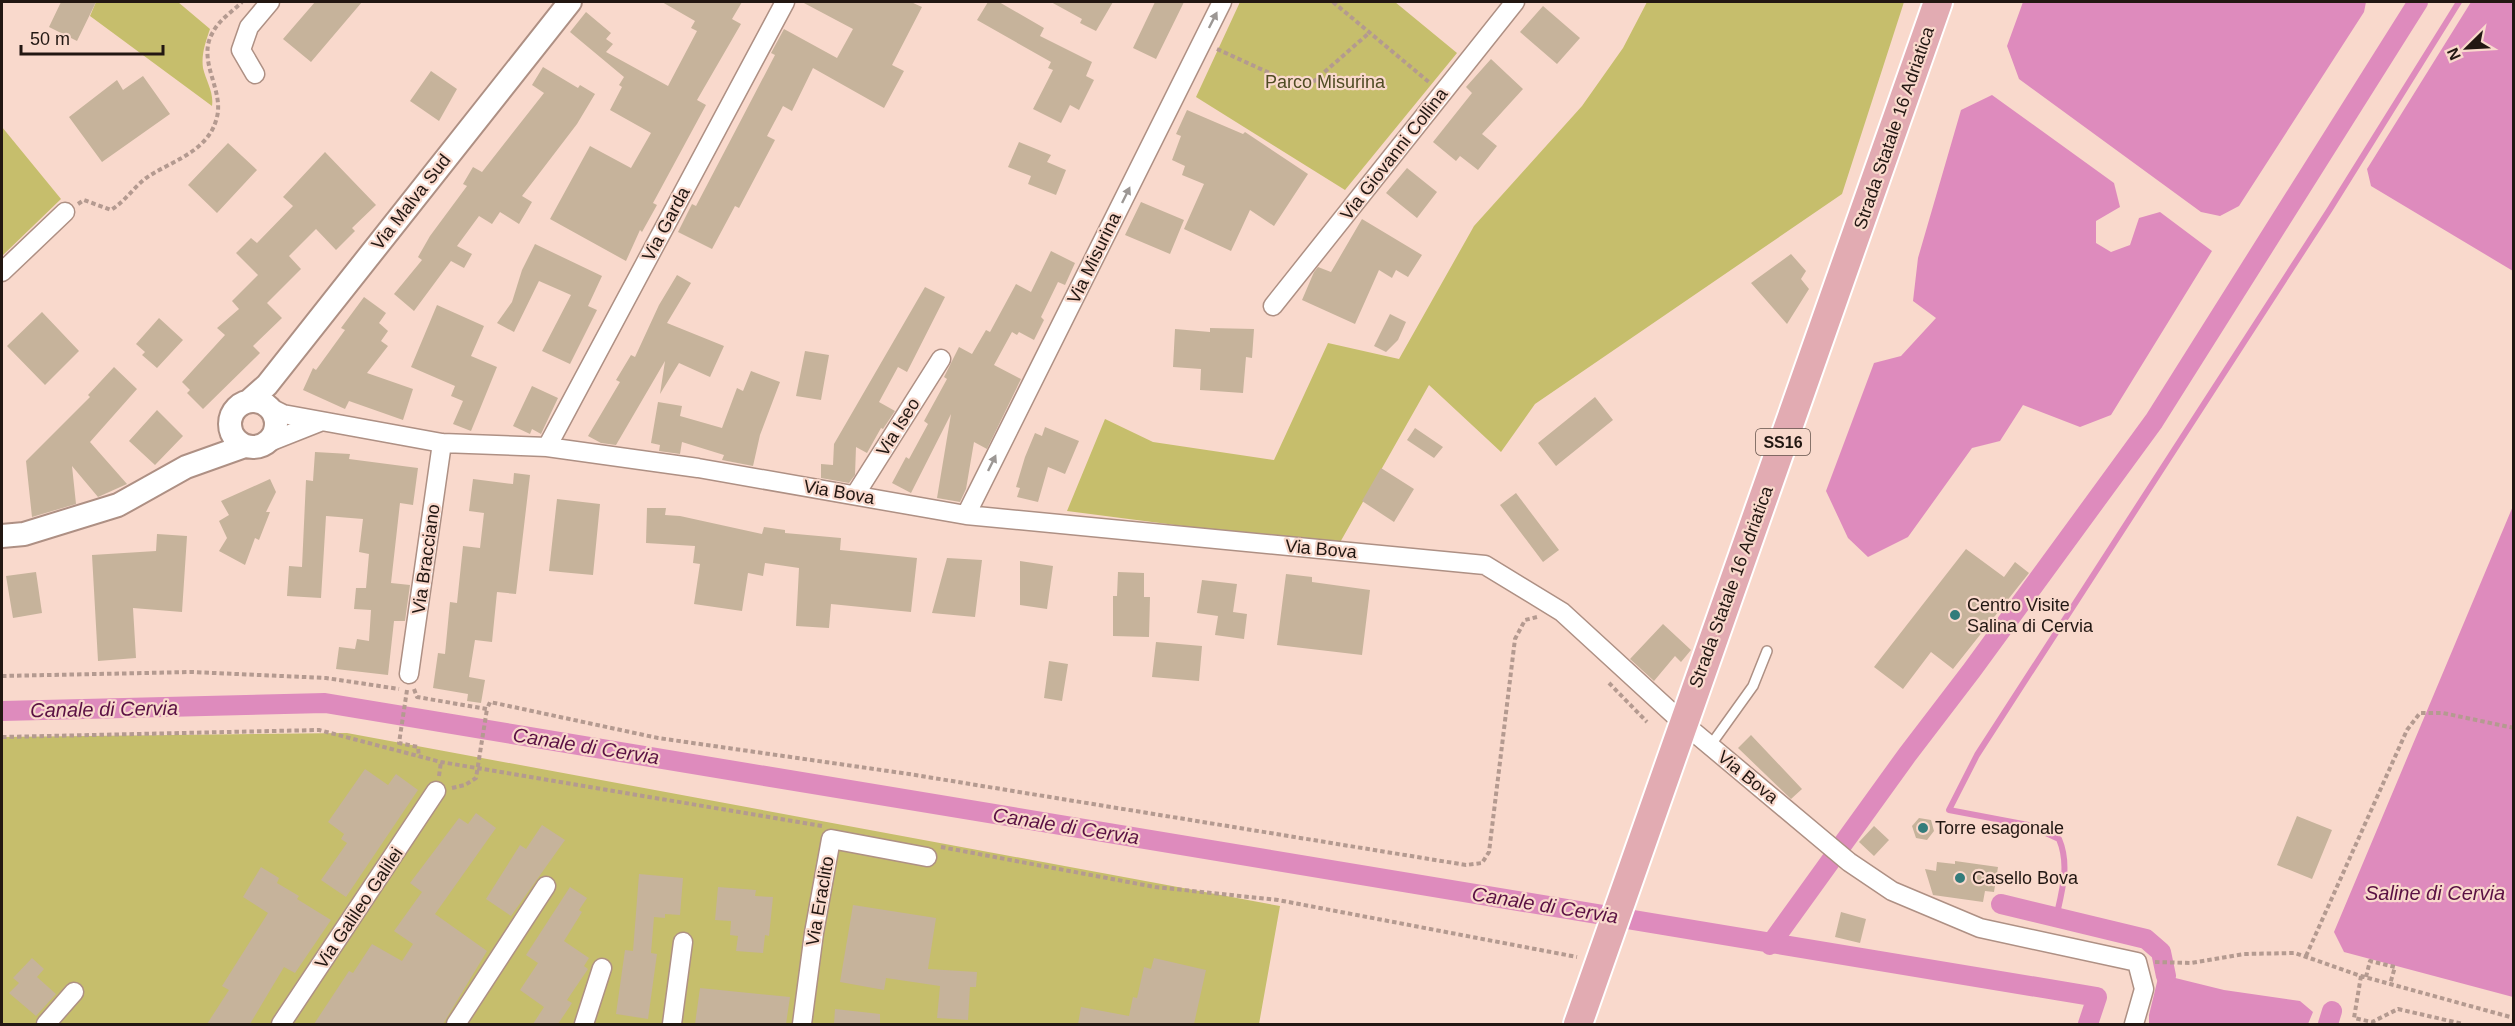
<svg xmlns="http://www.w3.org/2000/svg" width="2515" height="1026" font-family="Arial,sans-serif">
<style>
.green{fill:#c6be6c}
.water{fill:#de8bbd}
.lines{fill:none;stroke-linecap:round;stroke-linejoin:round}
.stream{stroke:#de8bbd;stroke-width:6}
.canal{stroke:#de8bbd;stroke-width:20}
.building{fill:#c6b39b}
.service-casing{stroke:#ae9084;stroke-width:12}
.minor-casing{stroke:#ae9084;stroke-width:21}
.tertiary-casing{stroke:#ae9084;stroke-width:26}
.primary-casing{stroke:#fff;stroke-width:32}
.path{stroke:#b49a90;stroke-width:4;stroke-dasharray:4.5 3;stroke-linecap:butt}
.service{stroke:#fff;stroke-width:9}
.minor{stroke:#fff;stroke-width:18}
.tertiary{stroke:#fff;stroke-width:22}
.primary{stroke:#e2abb2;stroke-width:28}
.oneway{fill:#9c9794}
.poi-dot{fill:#337c7b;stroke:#f9d9cc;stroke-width:2}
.labels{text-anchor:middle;stroke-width:4.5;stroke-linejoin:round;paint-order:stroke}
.shield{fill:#f9d9cc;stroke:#62514a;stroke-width:1.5}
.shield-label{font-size:16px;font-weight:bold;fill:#221712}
.park-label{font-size:18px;fill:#504c24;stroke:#f9d9cc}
.street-label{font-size:18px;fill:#221712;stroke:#f9d9cc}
.poi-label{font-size:18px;fill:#221712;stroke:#f9d9cc;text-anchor:start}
.water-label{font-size:20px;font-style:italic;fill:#5a1043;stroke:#f9d9cc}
</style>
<rect width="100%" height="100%" fill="#f9d9cc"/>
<path class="green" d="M96,2H178L210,29C206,41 201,54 203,68C206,81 214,92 212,106L90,16Z
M1240,2H1395L1457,53L1345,190L1196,97Z
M1647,2H1904L1842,194L1535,404L1501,452L1429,385L1338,546L1067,511L1105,419L1153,442L1274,460L1328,343L1399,359L1474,226L1582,106L1623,48Z
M2,127L61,199L2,256Z
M347,733L1280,906L1259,1024H2V737Z"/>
<path class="water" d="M2023,2H2366L2364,12L2239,206L2220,216L2201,212L2019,79L2007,46Z
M2471,2H2513V271L2371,186L2367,169Z
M1992,95L2114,183L2120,207L2096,221V243L2111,252L2130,245L2139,218L2160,212L2212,251L2111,415L2080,427L2023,405L2000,441L1972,448L1908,537L1868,557L1848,538L1826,491L1874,363L1901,356L1936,318L1913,301L1918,258L1961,110Z
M2513,506V997L2344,952L2334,932Z
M2159,974L2224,990L2300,1001L2313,1012L2308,1024H2149V1015Z"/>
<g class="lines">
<path class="stream" d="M2056,918C2062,891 2070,865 2059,839L2028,825L1949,810L1977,755L2330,209L2459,2"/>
<path class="canal" d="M2,711L325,703L2097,997L2088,1024
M2001,904L2146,939L2161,952L2166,976
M1770,945L1907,755L1972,670L2154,421L2418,2
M2328,1024L2332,1011"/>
</g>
<path class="building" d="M61,2H96L77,41L49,27Z
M315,2H362L311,62L283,39Z
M662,2H742L732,19L741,24L697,100L706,105L653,203L657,205L642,232L640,230L626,261L550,219L590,146L631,168L651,133L610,110L622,87L619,85L624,77L570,32L586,12L611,33L606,39L613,44L606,52L668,86L697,31L691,28L695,21Z
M802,2H911L922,7L892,65L904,71L884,108L813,68L792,111L783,106L767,136L775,140L739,208L735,206L712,249L678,232L692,204L696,206L740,122L775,55L771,53L784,29L837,58L853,29Z
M988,2H999L1044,28L1040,36L1092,62L1086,76L1094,80L1079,110L1070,105L1061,123L1033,109L1053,70L1048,68L1051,62L977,20Z
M1051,2H1113L1096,31L1080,23L1082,19Z
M1155,2H1184L1156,59L1133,48Z
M1543,6L1580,38L1557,64L1520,32Z
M1491,59L1523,89L1482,134L1497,146L1478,170L1460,156L1456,161L1433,142L1472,93L1466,87Z
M543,67L578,88L580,85L595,94L577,124L522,196L532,202L519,224L500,212L492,224L479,216L457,246L472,254L464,268L451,261L414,311L394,294L422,260L418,257L430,236L467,186L463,184L473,167L482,172L544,93L532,85Z
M431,71L457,89L439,121L410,101Z
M143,76L170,114L102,162L69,117L117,80L123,90Z
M1187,110L1243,134L1245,132L1308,174L1274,226L1250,210L1231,251L1184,229L1204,184L1182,175L1185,166L1172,160L1181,136L1176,134Z
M1019,142L1051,155L1047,162L1066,170L1056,195L1028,184L1031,176L1008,167Z
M228,143L257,170L217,213L188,185Z
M325,152L376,205L352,228L355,231L336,250L316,229L289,256L301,269L267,303L282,318L253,346L260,353L203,409L187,393L190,390L182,382L225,335L217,328L239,309L232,301L258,275L236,253L251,238L257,243L293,206L283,197Z
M1407,168L1437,192L1417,218L1386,193Z
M1141,202L1184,220L1170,254L1125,235Z
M1362,219L1422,255L1408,277L1396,270L1392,278L1379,270L1355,324L1302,300L1314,272L1318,267L1331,272Z
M535,244L602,276L588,306L597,310L570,364L542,351L571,295L539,281L514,332L497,323L512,302L522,270Z
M1051,251L1075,263L1065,285L1058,282L1041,317L1044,320L1034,340L1019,332L1017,335L1012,332L994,365L1021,379L987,449L974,442L966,489L960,502L937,498L951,414L911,493L892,483L906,457L909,459L928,424L924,421L947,379L944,377L959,347L972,354L986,330L990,332L1016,284L1031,292Z
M1791,254L1806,271L1801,279L1809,289L1787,324L1751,283Z
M677,275L691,283L667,323L724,346L710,377L679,363L660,394L665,361L616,445L601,443L588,436L620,382L616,380L631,355L635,357L659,305Z
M925,287L945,297L907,372L898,367L879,402L895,411L883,429L881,428L867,453L856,447L855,475L849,483L821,478V464L833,465L834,444Z
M364,297L386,313L379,323L388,331L381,341L388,346L367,373L413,389L403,420L349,401L345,409L303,390L313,368L316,370L345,330L341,328Z
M437,305L484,326L471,356L497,367L471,431L453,424L463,401L451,396L455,386L411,367Z
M42,312L79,351L45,385L7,346Z
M1390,314L1406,322L1398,340L1386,352L1374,346Z
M159,318L183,340L157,368L142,355L145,352L136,344Z
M1210,328L1254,329L1252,358L1246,357L1243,393L1200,390L1201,369L1173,367L1175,329L1210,332Z
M805,351L829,355L821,400L796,396Z
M114,367L137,389L90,442L127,484L98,497L72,466L76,504L32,517L26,461L90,397L88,395Z
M751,371L780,382L760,435L753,466L722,460L724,455L682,442L680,454L659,451L660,445L651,443L658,402L682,406L680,416L722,428L737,388L743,391Z
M532,386L558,398L541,434L532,429L530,434L513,426Z
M1595,397L1613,420L1556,466L1538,443Z
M157,410L183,436L155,465L129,441Z
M1045,427L1079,441L1076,448L1065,474L1048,467L1038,502L1017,497L1020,488L1016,487L1025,457L1035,433L1042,436Z
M1415,428L1443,447L1434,458L1407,440Z
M315,452L350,454L349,459L418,468L413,505L400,503L391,583L410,585L405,621H394L388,675L336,669L339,647L355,649L357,639L369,641L371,610L354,609L356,588H366L369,554L359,552L363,519L326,516L321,598L287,596L289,566L302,567L306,480L313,481Z
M1381,468L1414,489L1394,522L1362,501Z
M514,473L530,475L516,594L497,592L492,642L475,640L469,677L485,680L481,703L467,701L468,694L433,688L438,653L445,654L450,602L457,603L463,546L480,548L484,513L469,511L473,479L513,484Z
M270,479L276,492L266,512H270L259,540L255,538L245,565L219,551L227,538L219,521L229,515L221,501Z
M1516,493L1559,550L1543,562L1500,505Z
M557,499L600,504L593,575L549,571Z
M647,508H666L665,515L680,516L762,534L764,527L785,530V533L841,538L840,550L917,558L911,612L831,604L829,628L796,626L799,568L765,563L763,576L748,573L742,611L694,604L700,564L693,563L695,546L646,543Z
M157,534L187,536L182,612L133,608L136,658L98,661L92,555L156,551Z
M1966,549L2004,577L2015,562L2029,573L1953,669L1931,652L1903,689L1874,667Z
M947,558L982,560L975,617L932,613Z
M1020,561L1053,566L1047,609L1020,605Z
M36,572L42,613L13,618L6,576Z
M1118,572L1144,573V597H1150L1149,637L1113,636V596H1117Z
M1286,574L1312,577V582L1370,590L1362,655L1277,645Z
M1202,580L1237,584L1233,612L1247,614L1244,639L1215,635L1218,616L1197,613Z
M1663,624L1691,650L1681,662L1675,656L1654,681L1630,659Z
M1156,642L1202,646L1199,681L1152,677Z
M1049,661L1068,664L1062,701L1044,698Z
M1751,735L1802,789L1791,799L1738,748Z
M365,769L388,785L396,774L418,790L346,897L321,880L347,843L341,839L344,834L328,822Z
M476,813L496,828L435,914L487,951L443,1024H314L349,971L353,973L372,944L402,961L413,944L394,931L422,892L410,883L459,818L468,824Z
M2297,816L2332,830L2312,879L2277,865Z
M1919,818L1931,820L1934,831L1927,840L1916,838L1912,826Z
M542,825L565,840L511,916L486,899L520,845L526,849Z
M1874,826L1889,840L1874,856L1859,842Z
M1955,861L1998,867L1994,892L1985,891L1983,902L1933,895L1925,869L1936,871L1937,862L1955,864Z
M261,867L279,878L277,883L299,896L297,899L331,920L295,973L284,967L250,1024H207L229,990L222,986L268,913L243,897Z
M639,874L683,878L680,915L665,914V918L654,917L651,953L657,954L648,1019L616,1014L625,950L633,951Z
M570,887L587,898L579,910L582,912L564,941L589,958L584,966L588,969L567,1000L572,1003L558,1024H533L544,1007L520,990L538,963L526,955Z
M718,887L756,890L755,896L773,897L769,936L765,935L763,953L736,951L738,936L730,935L731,921L715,920Z
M853,905L936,918L928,969L977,972L976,987H970L968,1020L937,1018L940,986L886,978L884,990L840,982Z
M1841,912L1866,919L1860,943L1835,937Z
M32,958L44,969L37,977L56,994L36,1016L9,993L19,983L13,978Z
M1154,958L1206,970L1194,1024H1078L1081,1007L1129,1016L1133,997L1137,998L1144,967L1151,969Z
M700,988L790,997L786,1024H695Z
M835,1009L880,1014V1024H834Z"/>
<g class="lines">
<g class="service-casing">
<path id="service" d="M1710,746L1753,686L1767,651"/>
</g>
<g class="minor-casing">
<path id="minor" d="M255,74L241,50L249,27L270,2
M2,272L65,212
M1273,306L1515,2
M271,408L283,414L442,443L547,447L698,468L966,515L1485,565L1562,612L1683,723L1849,862L1892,891L1980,928L2137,962L2144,989L2134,1024
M267,443L320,422
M547,447L785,2
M855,495L941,359
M966,515L1222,2
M409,674L442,443
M46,1024L74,992
M281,1024L436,791
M456,1024L546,886
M584,1024L602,968
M672,1024L683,942
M802,1024L814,933L831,839L927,857"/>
</g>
<g class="tertiary-casing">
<path id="tertiary" d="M250,400L267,385L570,2
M230 424a23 23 0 1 1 46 0a23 23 0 1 1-46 0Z
M2,536L24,534L118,505L186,467L245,446"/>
</g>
<g class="primary-casing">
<path id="primary" d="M1578,1024L1938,2"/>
</g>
<path class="path" d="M1333,2L1430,83
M1217,49L1298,86L1312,83L1369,33
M78,204L84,200L111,210C127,200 135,185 149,176C174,160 209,151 217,117C224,89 196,60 213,32C219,20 233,11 242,2
M2,676L192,672L326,678L399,689
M1609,683L1647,722
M414,689L417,697L487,709L490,702L658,738L909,774L1466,865L1482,863L1489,852L1515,639L1525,620L1537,617
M407,690L399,743L418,747L419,757
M2,737L319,730L441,762L822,826
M439,776L441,762
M452,788L465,785L476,778L487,709
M941,847L1155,887L1278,900L1577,957
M2306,956L2407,730L2420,713H2443L2514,728
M2155,962L2191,963L2244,954L2295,953L2361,976L2514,1018
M2361,976L2354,1018L2372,1022L2398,1009L2463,1024
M2366,977L2370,961L2395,967L2390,984"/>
<use href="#service" class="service"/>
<use href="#minor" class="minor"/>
<use href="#tertiary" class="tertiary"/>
<use href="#primary" class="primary"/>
</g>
<defs><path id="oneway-solid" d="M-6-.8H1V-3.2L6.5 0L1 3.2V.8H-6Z" transform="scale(1.5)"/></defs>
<g class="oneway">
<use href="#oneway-solid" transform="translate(1213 20) rotate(-63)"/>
<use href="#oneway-solid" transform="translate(1126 195) rotate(-64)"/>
<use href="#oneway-solid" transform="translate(992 463) rotate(-64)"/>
</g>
<g class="poi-dot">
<circle cx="1955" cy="615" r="6"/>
<circle cx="1923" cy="828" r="6"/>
<circle cx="1960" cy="878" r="6"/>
</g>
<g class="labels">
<rect class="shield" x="1756" y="429" width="54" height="26" rx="4.5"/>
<g class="shield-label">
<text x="1783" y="448">SS16</text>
</g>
<g class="park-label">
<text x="1325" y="88">Parco Misurina</text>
</g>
<g class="street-label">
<text transform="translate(1894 128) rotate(-71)" y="6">Strada Statale 16 Adriatica</text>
<text transform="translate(1394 154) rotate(-52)" y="6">Via Giovanni Collina</text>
<text transform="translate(411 202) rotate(-52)" y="6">Via Malva Sud</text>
<text transform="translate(666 224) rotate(-62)" y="6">Via Garda</text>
<text transform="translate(1094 258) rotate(-64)" y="6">Via Misurina</text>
<text transform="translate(898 427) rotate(-58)" y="6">Via Iseo</text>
<text transform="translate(839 492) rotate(10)" y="6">Via Bova</text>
<text transform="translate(1321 549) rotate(5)" y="6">Via Bova</text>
<text transform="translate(426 559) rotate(-82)" y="6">Via Bracciano</text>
<text transform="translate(1731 587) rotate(-70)" y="6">Strada Statale 16 Adriatica</text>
<text transform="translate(1748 777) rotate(39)" y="6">Via Bova</text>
<text transform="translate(820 901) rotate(-80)" y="6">Via Eraclito</text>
<text transform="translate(359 908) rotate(-56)" y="6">Via Galileo Galilei</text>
</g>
<g class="poi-label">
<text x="1967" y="611">Centro Visite<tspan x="1967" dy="21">Salina di Cervia</tspan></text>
<text x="1935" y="834">Torre esagonale</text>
<text x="1972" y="884">Casello Bova</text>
</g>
<g class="water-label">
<text transform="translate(104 709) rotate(-1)" y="7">Canale di Cervia</text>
<text transform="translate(586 746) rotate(9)" y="7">Canale di Cervia</text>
<text transform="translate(1066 826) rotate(9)" y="7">Canale di Cervia</text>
<text x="2435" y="900">Saline di Cervia</text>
<text transform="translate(1545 905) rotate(9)" y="7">Canale di Cervia</text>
</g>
</g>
<rect width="2515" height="1026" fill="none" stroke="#221712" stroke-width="6"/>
<g transform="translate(2467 48) rotate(246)" stroke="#f9d9cc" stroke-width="4.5" paint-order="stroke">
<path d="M0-4.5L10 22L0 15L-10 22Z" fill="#221712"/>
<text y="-9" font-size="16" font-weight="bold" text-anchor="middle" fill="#221712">N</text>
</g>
<path d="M21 45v9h142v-9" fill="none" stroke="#221712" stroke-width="3"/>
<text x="30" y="45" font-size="18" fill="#221712" stroke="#f9d9cc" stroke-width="4.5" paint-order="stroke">50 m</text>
</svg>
